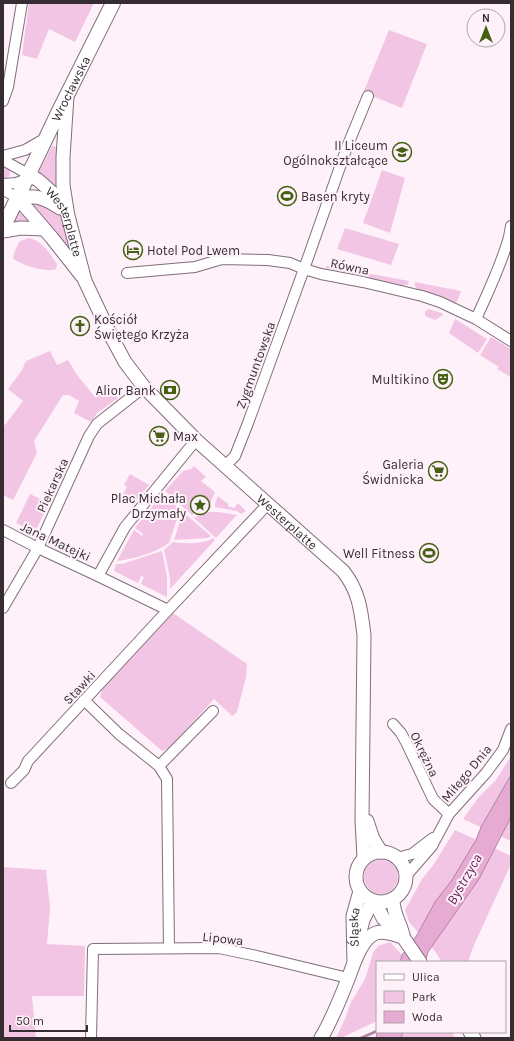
<svg xmlns="http://www.w3.org/2000/svg" width="514" height="1041" font-family="Karla,sans-serif">
<style>
.green{fill:#f3c5e4}
.water{fill:#e6aad3;stroke:#b184a3}
.lines{fill:none;stroke-linecap:round;stroke-linejoin:round}
.stream{stroke:#b184a3;stroke-width:3}
.minor-casing{stroke:#816e7b;stroke-width:12}
.tertiary-casing{stroke:#816e7b;stroke-width:15}
.secondary-casing{stroke:#816e7b;stroke-width:16}
.minor{stroke:#fff;stroke-width:10}
.tertiary{stroke:#fff;stroke-width:13}
.secondary{stroke:#fff;stroke-width:14}
.labels{text-anchor:middle;stroke-width:4;stroke-linejoin:round;paint-order:stroke}
.street-label{font-size:13px;fill:#352d32;stroke:#fef1f9}
.poi-label{font-size:13px;fill:#352d32;stroke:#fef1f9;text-anchor:end}
.water-label{font-size:14px;font-style:italic;fill:#672156;stroke:#fef1f9}
</style>
<rect width="100%" height="100%" fill="#fef1f9"/>
<path class="green" d="M29,3H94L75,42L49,29L37,59L22,55Z
M389,30L427,44L402,108L367,94L364,91Z
M52,146L58,147V190L40,175L39,172Z
M3,164C9,167 12,170 9,176L3,180Z
M382,170L405,178L390,233L363,223Z
M31,200L60,213L70,249L68,250L30,202Z
M17,212H19L32,221L31,223H12Z
M345,228L399,244L391,265L337,249Z
M29,238C42,241 50,253 57,264L56,269C48,273 19,265 13,258C14,251 17,246 20,241Z
M326,266H328L409,281L408,284L404,286L326,268Z
M415,282L461,291V292L456,303L419,290L415,287Z
M428,309L442,313L443,315L435,320L425,316V312Z
M455,319L487,339L478,353L449,333Z
M491,337L511,349V377L497,369L499,367L480,355Z
M50,351L57,365L68,360L77,375L95,397L111,387L118,398L97,413L91,422L74,413L79,401L69,395H63L34,441L37,453L13,500L3,495V424L5,425L23,401L8,389L22,370L26,361Z
M194,466L206,477L201,481L215,492L211,501V508L205,509C208,502 204,497 196,499L195,506L198,511L192,515L165,491L183,471L191,469Z
M130,474L149,485L134,503L123,494L127,487L124,485Z
M163,493L180,510L169,543C155,553 134,559 117,561L134,530L142,536L143,534L135,528Z
M30,494L49,503L35,532L16,523Z
M218,496L228,504V506L234,508L238,503L246,511L241,514L237,511L215,507V503Z
M183,512L211,536L208,538L174,540Z
M209,512H218L237,515L234,518L216,538L194,518L202,514Z
M213,538L215,540L170,589V578L164,550L173,542C182,544 206,544 213,538Z
M162,551L167,576V597L141,584L144,577L141,576L138,583L114,571L116,564H122Z
M173,613L247,664L246,677L237,712L232,716L214,699L170,747L162,751L100,697L102,689Z
M511,756V841L463,819L478,798L496,780Z
M455,830L511,856V864L474,945L468,962H442L434,950L409,922L405,910L422,879L434,864Z
M364 877a17 17 0 1 1 34 0a17 17 0 1 1-34 0Z
M3,867L46,870L50,908L47,944L85,946L84,996H32L36,1038H3Z
M390,942L402,955L400,962H377V1021L341,1038H336L345,1019L351,1002L365,979L373,953L378,946Z
M403,1032H452L455,1038H401Z"/>
<path class="water" d="M511,775V817L479,879L428,952L425,962H400L402,955L417,935L435,902L452,880L476,840L481,827Z
M377,1032H403L401,1038H376Z"/>
<g class="lines">
<path class="stream" d="M361,1038L377,1031"/>
<g class="minor-casing">
<path id="minor" d="M3,101L8,87L22,3
M3,156L25,150L46,138
M3,160L28,174
M3,184L16,183L25,180
M3,190L17,197
M509,237L511,226
M127,273L195,267L222,259L268,260L290,263L304,269L321,274L363,282L422,296L440,302L476,319C488,292 501,266 509,237L511,238
M476,319L511,341
M196,440L125,527L98,576L168,610L268,504
M225,466L235,456L248,423L304,269L347,147L368,96
M3,530L38,548L98,576
M3,608L38,548L89,436L97,424L144,387
M84,700L119,734L159,766
M393,724L401,733L407,744L433,799L449,814
M11,783L24,770L28,761L168,610
M397,858L412,854L433,838
M406,876L432,846L449,814L486,773L503,750L511,729
M169,948L167,779L159,766L213,711
M91,1038L93,949L219,948L257,956L348,978"/>
</g>
<g class="tertiary-casing">
<g id="tertiary">
<path id="s1" d="M28,174L38,180L55,195L67,212L85,281L111,336L125,362L144,387L196,440L343,571C359,591 361,610 364,635L362,820L364,858"/>
<path d="M17,197L52,238L82,276"/>
<path d="M17,197C38,196 43,197 60,208"/>
<path d="M67,210L63,185V157L67,96"/>
<path d="M3,231L21,228L44,229"/>
<path d="M367,821L373,839L381,852"/>
<circle cx="381" cy="877" r="25"/>
<path d="M393,900C393,913 400,923 403,935"/>
<path d="M375,902L383,918L403,937L420,962"/>
<path d="M358,940L363,920L372,901"/>
<path id="s2" d="M354,962L353,916L360,891"/>
<path d="M470,1032L474,1038"/>
<path d="M321,1038C332,1020 340,999 348,979C353,966 361,938 376,933C385,930 395,935 403,937"/>
</g>
</g>
<g class="secondary-casing">
<g id="secondary">
<path id="s3" d="M3,228L59,111L113,3"/>
</g>
</g>
<use href="#minor" class="minor"/>
<use href="#tertiary" class="tertiary"/>
<use href="#secondary" class="secondary"/>
</g>
<defs>
<g id="school-ring" transform="scale(1)"><circle r="9.5" fill="#fef1f9" stroke="#436013" stroke-width="1.5"/><path d="M0-5L7-2L0 1L-7-2ZM-4 1L0 2.5L4 1V4Q0 6-4 4Z" fill="#436013"/></g>
<g id="stadium-ring" transform="scale(1)"><circle r="9.5" fill="#fef1f9" stroke="#436013" stroke-width="1.5"/><path d="M0-5a6.5 5 0 1 0 0 10a6.5 5 0 1 0 0-10ZM-3.5-1.8h7v3.6h-7Z" fill="#436013"/></g>
<g id="hotel-ring" transform="scale(1)"><circle r="9.5" fill="#fef1f9" stroke="#436013" stroke-width="1.5"/><path d="M-6-4.5h1.5V1H6V5H4.5V3h-9V5H-6ZM-4 0a1.8 1.8 0 1 1 3.6 0ZM.5 0V-2.5h3Q6-2.5 6 0Z" fill="#436013"/></g>
<g id="church-ring" transform="scale(1)"><circle r="9.5" fill="#fef1f9" stroke="#436013" stroke-width="1.5"/><path d="M-1.2-6h2.4v3.5h3.3v2.4h-3.3V6h-2.4V-.1h-3.3v-2.4h3.3Z" fill="#436013"/></g>
<g id="theatre-ring" transform="scale(1)"><circle r="9.5" fill="#fef1f9" stroke="#436013" stroke-width="1.5"/><path d="M-5-5.5Q0-4 5-5.5V0Q5 5 0 6Q-5 5-5 0ZM-3.3-2.5H-1v1.5H-3.3ZM1-2.5H3.3v1.5H1ZM-2.8 1Q0 5.5 2.8 1Z" fill="#436013"/></g>
<g id="bank-ring" transform="scale(1)"><circle r="9.5" fill="#fef1f9" stroke="#436013" stroke-width="1.5"/><path d="M-6-4H6V4H-6ZM0-2.3a2.3 2.3 0 1 0 0 4.6a2.3 2.3 0 1 0 0-4.6Z" fill="#436013"/></g>
<g id="supermarket-ring" transform="scale(1)"><circle r="9.5" fill="#fef1f9" stroke="#436013" stroke-width="1.5"/><path d="M-6-5.5h2.5l.6 2H6L4.5 2H-2.5L-4.4-4H-6ZM-1.5 3.2a1.3 1.3 0 1 0 .1 0ZM3 3.2a1.3 1.3 0 1 0 .1 0Z" fill="#436013"/></g>
<g id="sight-ring" transform="scale(1)"><circle r="9.5" fill="#fef1f9" stroke="#436013" stroke-width="1.5"/><path d="M0-6L1.8-2.2L6-1.7L2.9 1.2L3.7 5.4L0 3.3L-3.7 5.4L-2.9 1.2L-6-1.7L-1.8-2.2Z" fill="#436013"/></g>
</defs>
<g fill-rule="evenodd">
<use href="#school-ring" x="402" y="152"/>
<use href="#stadium-ring" x="287" y="196"/>
<use href="#hotel-ring" x="133" y="250"/>
<use href="#church-ring" x="80" y="326"/>
<use href="#theatre-ring" x="443" y="379"/>
<use href="#bank-ring" x="170" y="390"/>
<use href="#supermarket-ring" x="159" y="436"/>
<use href="#supermarket-ring" x="438" y="471"/>
<use href="#sight-ring" x="200" y="505"/>
<use href="#stadium-ring" x="429" y="553"/>
</g>
<g class="labels">
<g class="street-label">
<text dy="5" stroke="none"><textPath href="#s3" startOffset="155">Wrocławska</textPath></text>
<text dy="5" stroke="none"><textPath href="#s1" startOffset="63">Westerplatte</textPath></text>
<text transform="translate(350 266) rotate(12)" y="5">Równa</text>
<text transform="translate(255 365) rotate(-70)" y="5">Zygmuntowska</text>
<text transform="translate(52 485) rotate(-65)" y="5">Piekarska</text>
<text dy="5" stroke="none"><textPath href="#s1" startOffset="445">Westerplatte</textPath></text>
<text transform="translate(56 541) rotate(25)" y="5">Jana Matejki</text>
<text transform="translate(79 687) rotate(-47)" y="5">Stawki</text>
<text transform="translate(425 754) rotate(64)" y="5">Okrężna</text>
<text transform="translate(466 773) rotate(-50)" y="5">Miłego Dnia</text>
<text dy="5" stroke="none"><textPath href="#s2" startOffset="35">Śląska</textPath></text>
<text transform="translate(223 938) rotate(6)" y="5">Lipowa</text>
</g>
<g class="poi-label">
<text x="388" y="150">II Liceum<tspan x="388" dy="15">Ogólnokształcące</tspan></text>
<text x="301" y="201" text-anchor="start">Basen kryty</text>
<text x="147" y="255" text-anchor="start">Hotel Pod Lwem</text>
<text x="94" y="324" text-anchor="start">Kościół<tspan x="94" dy="15">Świętego Krzyża</tspan></text>
<text x="429" y="384">Multikino</text>
<text x="156" y="395">Alior Bank</text>
<text x="173" y="441" text-anchor="start">Max</text>
<text x="424" y="469">Galeria<tspan x="424" dy="15">Świdnicka</tspan></text>
<text x="186" y="503">Plac Michała<tspan x="186" dy="15">Drzymały</tspan></text>
<text x="415" y="558">Well Fitness</text>
</g>
<g class="water-label">
<text transform="translate(464 879) rotate(-60)" y="5">Bystrzyca</text>
</g>
</g>
<rect width="514" height="1041" fill="none" stroke="#352d32" stroke-width="8"/>
<rect x="376" y="961" width="130" height="72" fill="#fef1f9" stroke="#aea3a9"/>
<rect x="384" y="974" width="20" height="6" fill="#ffffff" stroke="#aea3a9"/>
<text x="412" y="981" font-size="12" fill="#352d32">Ulica</text>
<rect x="384" y="991" width="20" height="12" fill="#f3c5e4" stroke="#aea3a9"/>
<text x="412" y="1001" font-size="12" fill="#352d32">Park</text>
<rect x="384" y="1011" width="20" height="12" fill="#e6aad3" stroke="#aea3a9"/>
<text x="412" y="1021" font-size="12" fill="#352d32">Woda</text>
<g transform="translate(486 28)"><circle r="19" fill="#fef1f9" stroke="#aea3a9"/>
<path d="M0-3L7 15L0 10L-7 15Z" fill="#436013"/>
<text y="-6" font-size="11" font-weight="bold" text-anchor="middle" fill="#352d32">N</text>
</g>
<path d="M10 1025v6h77v-6" fill="none" stroke="#352d32" stroke-width="2"/>
<text x="16" y="1025" font-size="12" fill="#352d32" stroke="#fef1f9" stroke-width="3" paint-order="stroke">50 m</text>
</svg>
